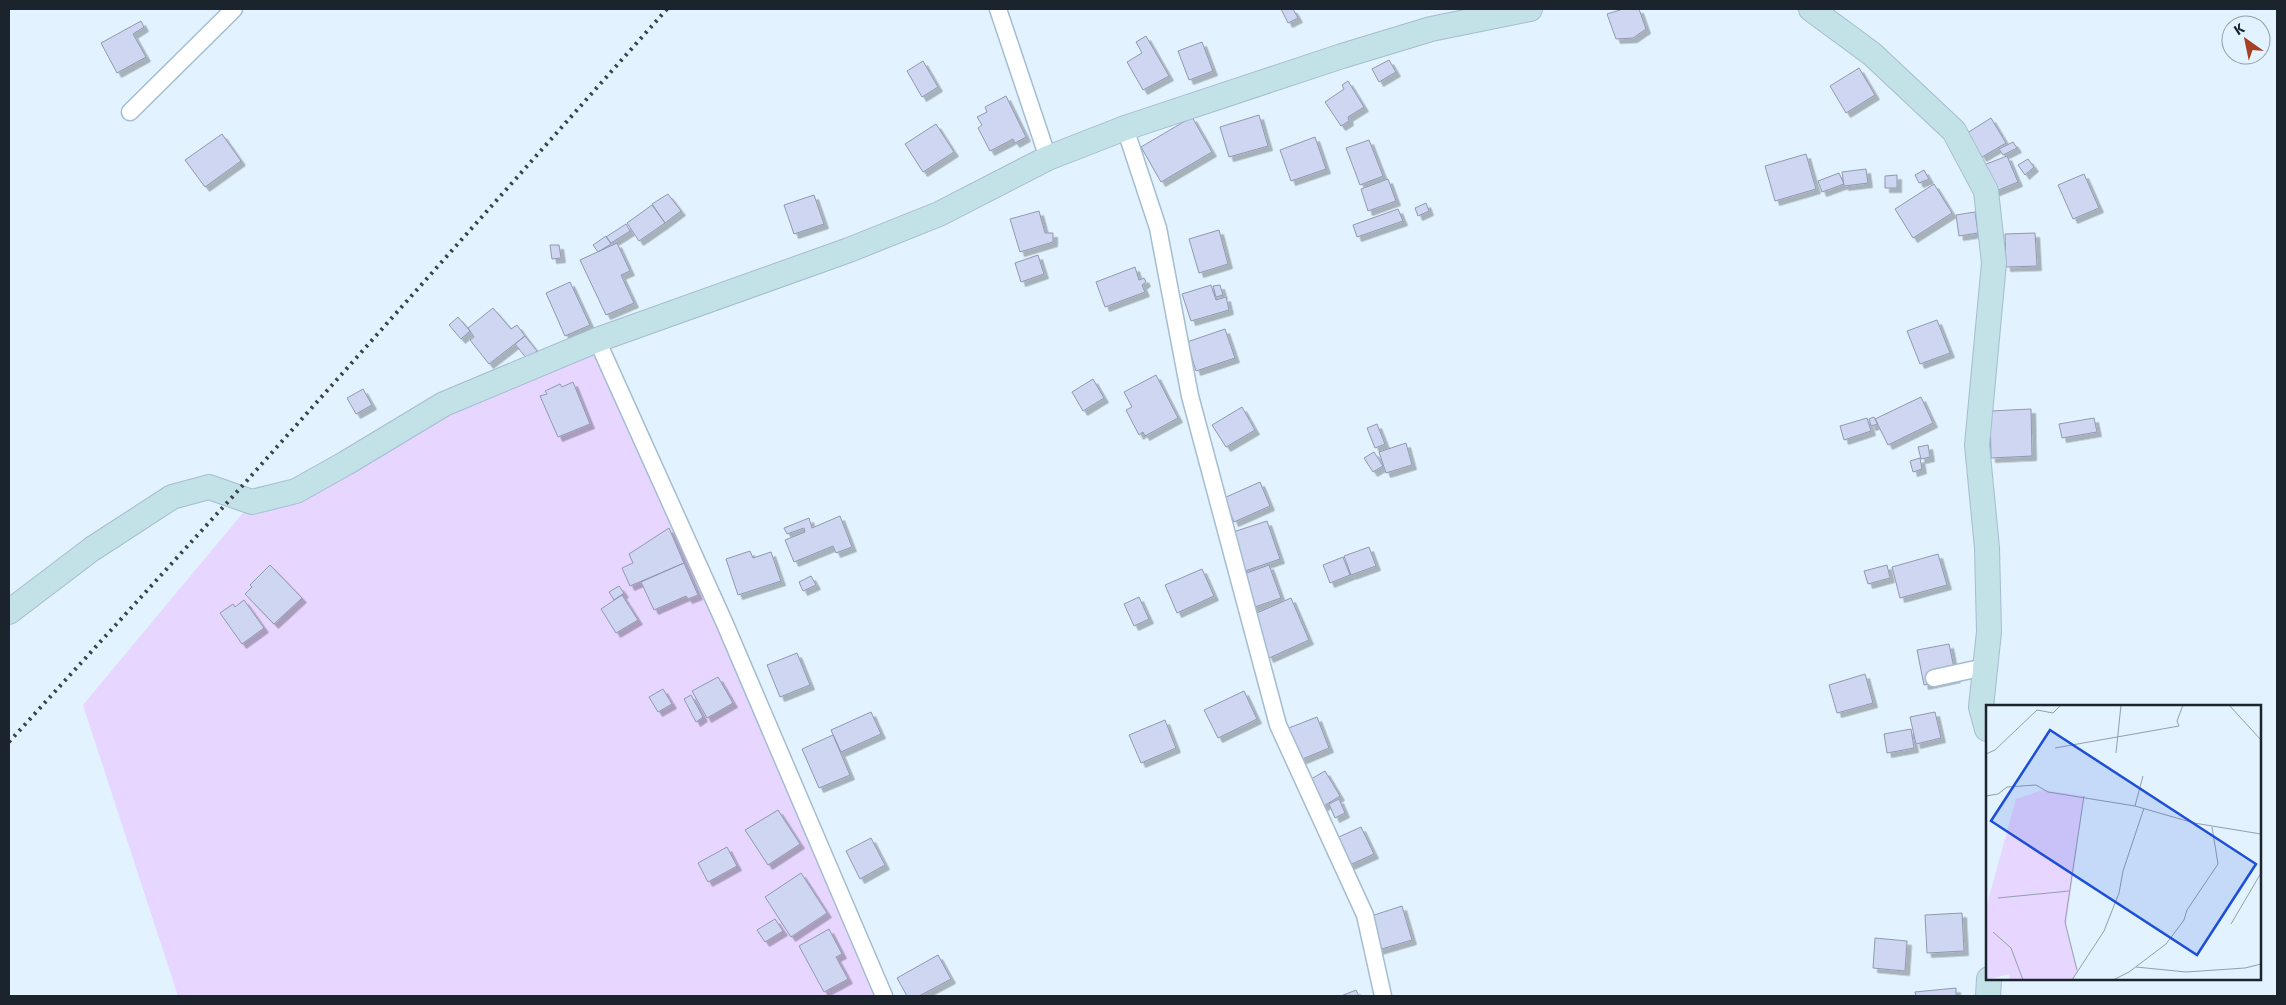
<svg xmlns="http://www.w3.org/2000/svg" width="2286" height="1005" font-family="'Fira Sans',sans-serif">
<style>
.green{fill:#e7d6ff}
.building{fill:#ced6f1;stroke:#9198b1;filter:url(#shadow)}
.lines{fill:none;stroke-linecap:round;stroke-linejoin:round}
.street-casing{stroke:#a4bdd0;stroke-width:19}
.secondary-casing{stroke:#a4bdd0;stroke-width:26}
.street{stroke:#fff;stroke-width:16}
.secondary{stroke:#c3e2e7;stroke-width:24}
.rail{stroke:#38424a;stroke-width:4;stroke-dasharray:2.5 5;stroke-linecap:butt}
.inset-road{fill:none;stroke:#92a0aa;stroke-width:1}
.view{fill:#1d4ed8;fill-opacity:0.15;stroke:#1d4ed8;stroke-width:2.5}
.inset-edge{fill:none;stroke:#1b242c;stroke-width:2.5}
</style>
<defs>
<filter id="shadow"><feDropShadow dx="4.5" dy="4.5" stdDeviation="0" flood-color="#0004"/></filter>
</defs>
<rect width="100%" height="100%" fill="#e2f2fe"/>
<path class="green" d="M597,340L889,996H178L83,705L252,502Z"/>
<path class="building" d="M1281,9H1293L1298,18L1288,23Z
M1623,9H1639L1646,29L1633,38L1616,39L1607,14Z
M141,21L144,27L133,34L146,57L117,73L101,43Z
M1146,36L1169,76L1143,90L1127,62L1142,53L1136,42Z
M1202,42L1213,71L1189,80L1178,51Z
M1389,60L1396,72L1379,82L1372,69Z
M923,61L938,87L922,97L907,71Z
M1859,68L1875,95L1846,113L1830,86Z
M1348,81L1364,107L1348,117L1349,121L1341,126L1325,102L1344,89L1342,85Z
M1006,96L1026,137L1015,143L1013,139L990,151L978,128L982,125L977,117L987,112L985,107Z
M1259,115L1268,146L1229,157L1220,127Z
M1192,117L1212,152L1161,182L1141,147Z
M1991,118L2006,143L1982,157L1967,133Z
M936,124L954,152L923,172L905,144Z
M222,134L241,161L205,187L185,160Z
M1315,137L1326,169L1291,181L1280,150Z
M1369,140L1383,176L1360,185L1346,148Z
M2013,142L2017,148L2003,155L1999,149Z
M1806,154L1816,189L1775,201L1765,166Z
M2007,156L2018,182L1991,193L1981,166Z
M2028,159L2034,167L2025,175L2018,165Z
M1866,169L1868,183L1844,186L1842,172Z
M1924,170L1929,179L1919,183L1915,175Z
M1839,173L1844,184L1822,192L1818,181Z
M2084,174L2099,208L2073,219L2058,185Z
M1897,175V188H1885V176Z
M1388,179L1396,201L1368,211L1361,189Z
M1934,184L1952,213L1913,238L1895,209Z
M668,194L681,211L665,223L652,204Z
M814,195L824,224L794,234L784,205Z
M1426,203L1429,211L1418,216L1415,208Z
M652,205L665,223L639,241L627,223Z
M1398,209L1403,221L1357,237L1353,225Z
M1039,211L1045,233H1053V242L1020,252L1010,219Z
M1975,212L1978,233L1959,236L1956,215Z
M626,224L630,231L611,243L606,237Z
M1219,230L1228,264L1199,273L1189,239Z
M2035,233L2037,266L2006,267L2005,234Z
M606,236L611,244L598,252L593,245Z
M617,243L630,271L621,275L634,303L606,315L580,260Z
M550,245H559L561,258L552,259Z
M1038,255L1044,274L1021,282L1015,263Z
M1135,267L1139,280L1144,278L1146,282L1142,285L1145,292L1105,307L1096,282Z
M570,282L590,325L565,336L546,293Z
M1211,285L1216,300L1226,297L1229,310L1191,321L1182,294Z
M1220,285L1223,295L1216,297L1213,286Z
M493,308L511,329L517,325L525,336L489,364L470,340L474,337L468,328Z
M458,317L470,331L461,339L449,325Z
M1937,320L1950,353L1920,364L1907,331Z
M1225,329L1235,358L1196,371L1187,342Z
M525,336L537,351L527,359L515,344Z
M1156,375L1178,418L1145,436L1143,432L1139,435L1126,410L1132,407L1124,392Z
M1093,379L1104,398L1083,411L1072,392Z
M573,382L590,424L558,437L540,396L547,394L545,391L560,384L562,387Z
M363,389L372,405L356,414L347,398Z
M1921,397L1933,423L1888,445L1875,419Z
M1242,407L1255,430L1226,447L1212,425Z
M2031,409L2032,456L1991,458L1990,411Z
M1874,417L1878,424L1871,426L1869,419Z
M1867,418L1871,431L1844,440L1840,426Z
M2094,418L2097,432L2062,438L2059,424Z
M1377,424L1385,444L1375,448L1367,428Z
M1406,443L1412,465L1386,473L1379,452Z
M1928,445L1930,457L1921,459L1918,447Z
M1374,452L1383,466L1373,472L1364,458Z
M1920,458L1922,469L1913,472L1910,461Z
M1260,482L1270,506L1234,522L1224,498Z
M840,516L852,547L836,553L833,546L794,562L785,540L805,532L804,528L787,534L784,528L809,518L812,528Z
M1267,521L1280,559L1242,572L1230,533Z
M669,528L684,563L630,586L622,568L633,563L629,554Z
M1369,547L1376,566L1351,575L1344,556Z
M750,551L753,558L771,552L781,581L738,595L726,559Z
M1938,554L1947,585L1900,598L1892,567Z
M1343,557L1350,575L1330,583L1323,565Z
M684,563L698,595L688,599L686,596L654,610L641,582Z
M270,565L302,598L274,624L245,594L252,587L250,585Z
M1269,565L1281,598L1252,608L1241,575Z
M1887,565L1890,578L1868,584L1864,571Z
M1202,569L1214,596L1177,613L1165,585Z
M811,576L816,585L803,591L799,582Z
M619,586L624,593L614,600L609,592Z
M622,595L638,620L616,633L601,609Z
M1139,597L1149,619L1134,626L1124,604Z
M1291,598L1309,640L1269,658L1250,616Z
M244,600L264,628L242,644L220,613L233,604L235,607Z
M1949,644L1956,678L1924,685L1917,650Z
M797,653L810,685L780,697L767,665Z
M1865,674L1873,703L1837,713L1829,685Z
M718,677L733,703L707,718L692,691Z
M663,689L672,704L658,712L649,697Z
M1244,691L1257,719L1218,738L1204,710Z
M691,695L703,717L696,722L684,699Z
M871,712L881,734L841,752L831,730Z
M1935,712L1941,738L1916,744L1910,717Z
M1317,717L1329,748L1293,763L1281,731Z
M1165,720L1176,748L1141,763L1129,735Z
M1911,729L1914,748L1887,753L1884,734Z
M833,735L850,775L819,788L802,749Z
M1325,771L1340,796L1319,809L1304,783Z
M1339,799L1345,813L1335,818L1329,804Z
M778,810L800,844L768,865L745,830Z
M1361,827L1374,854L1343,868L1330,841Z
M871,838L885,865L860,879L846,851Z
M727,847L737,866L708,882L698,863Z
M801,873L827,913L791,937L765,897Z
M1402,906L1412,940L1378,950L1368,917Z
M1962,913L1964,951L1927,953L1925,915Z
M775,919L783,931L765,942L757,930Z
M829,929L842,954L836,957L848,979L824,992L799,946Z
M1875,938L1907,941L1905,971L1873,968Z
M938,955L951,979L919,996H907L897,978Z
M1956,988V996H1916L1915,992Z
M1356,990L1359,996H1341Z"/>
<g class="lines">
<g class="street-casing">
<path id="street" d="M998,9L1048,158
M130,112L234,9
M1125,128L1158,228L1190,396L1278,725L1365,915L1383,996
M597,340L725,624L884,996
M1934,678L1985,667"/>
</g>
<g class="secondary-casing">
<path id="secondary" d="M1811,9L1872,54L1954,131L1986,191L1994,263L1977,445L1987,548L1989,632L1981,707L1987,729
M9,612L92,549L172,497L209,487L252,502L296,491L346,463L444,404L597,340L849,250L939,214L1048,158L1125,128L1342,56L1431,29L1530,9
M1988,996L1989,979"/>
</g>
<use href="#street" class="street"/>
<use href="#secondary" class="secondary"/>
<path class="rail" d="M9,742L235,494L667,9"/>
</g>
<g transform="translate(1986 705)">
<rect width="275" height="275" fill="#e2f2fe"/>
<path d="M57,85L98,91L80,222L92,266L87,275H24L23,269L0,275V203L30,94Z" fill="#e7d6ff"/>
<path class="inset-road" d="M243,0L275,35M69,43L193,21L191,16L197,0M130,48L135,0M0,49L9,45L51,5L67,8L75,0M0,91L12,89L21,82L50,80L62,87L149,101L208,118L275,129M149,101L157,71M12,193L83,186M245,219L275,168M7,227L25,243L37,275M150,262L200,267L259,263L275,259M91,265L79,217L98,91M86,275L118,226L133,188L137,166L158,103M127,275L143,267L180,239L198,215L201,205L232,159L226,122"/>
<path class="view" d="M64,25L270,159L211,250L5,116Z"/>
<rect width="275" height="275" class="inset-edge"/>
</g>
<rect width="2286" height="1005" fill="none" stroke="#1b242c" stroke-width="20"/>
<g transform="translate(2246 40) rotate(327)"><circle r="24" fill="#e2f2fe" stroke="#92a0aa"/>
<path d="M0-4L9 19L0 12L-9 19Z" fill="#a73f22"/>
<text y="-8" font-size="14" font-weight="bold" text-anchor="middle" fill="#1b242c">K</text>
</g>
</svg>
